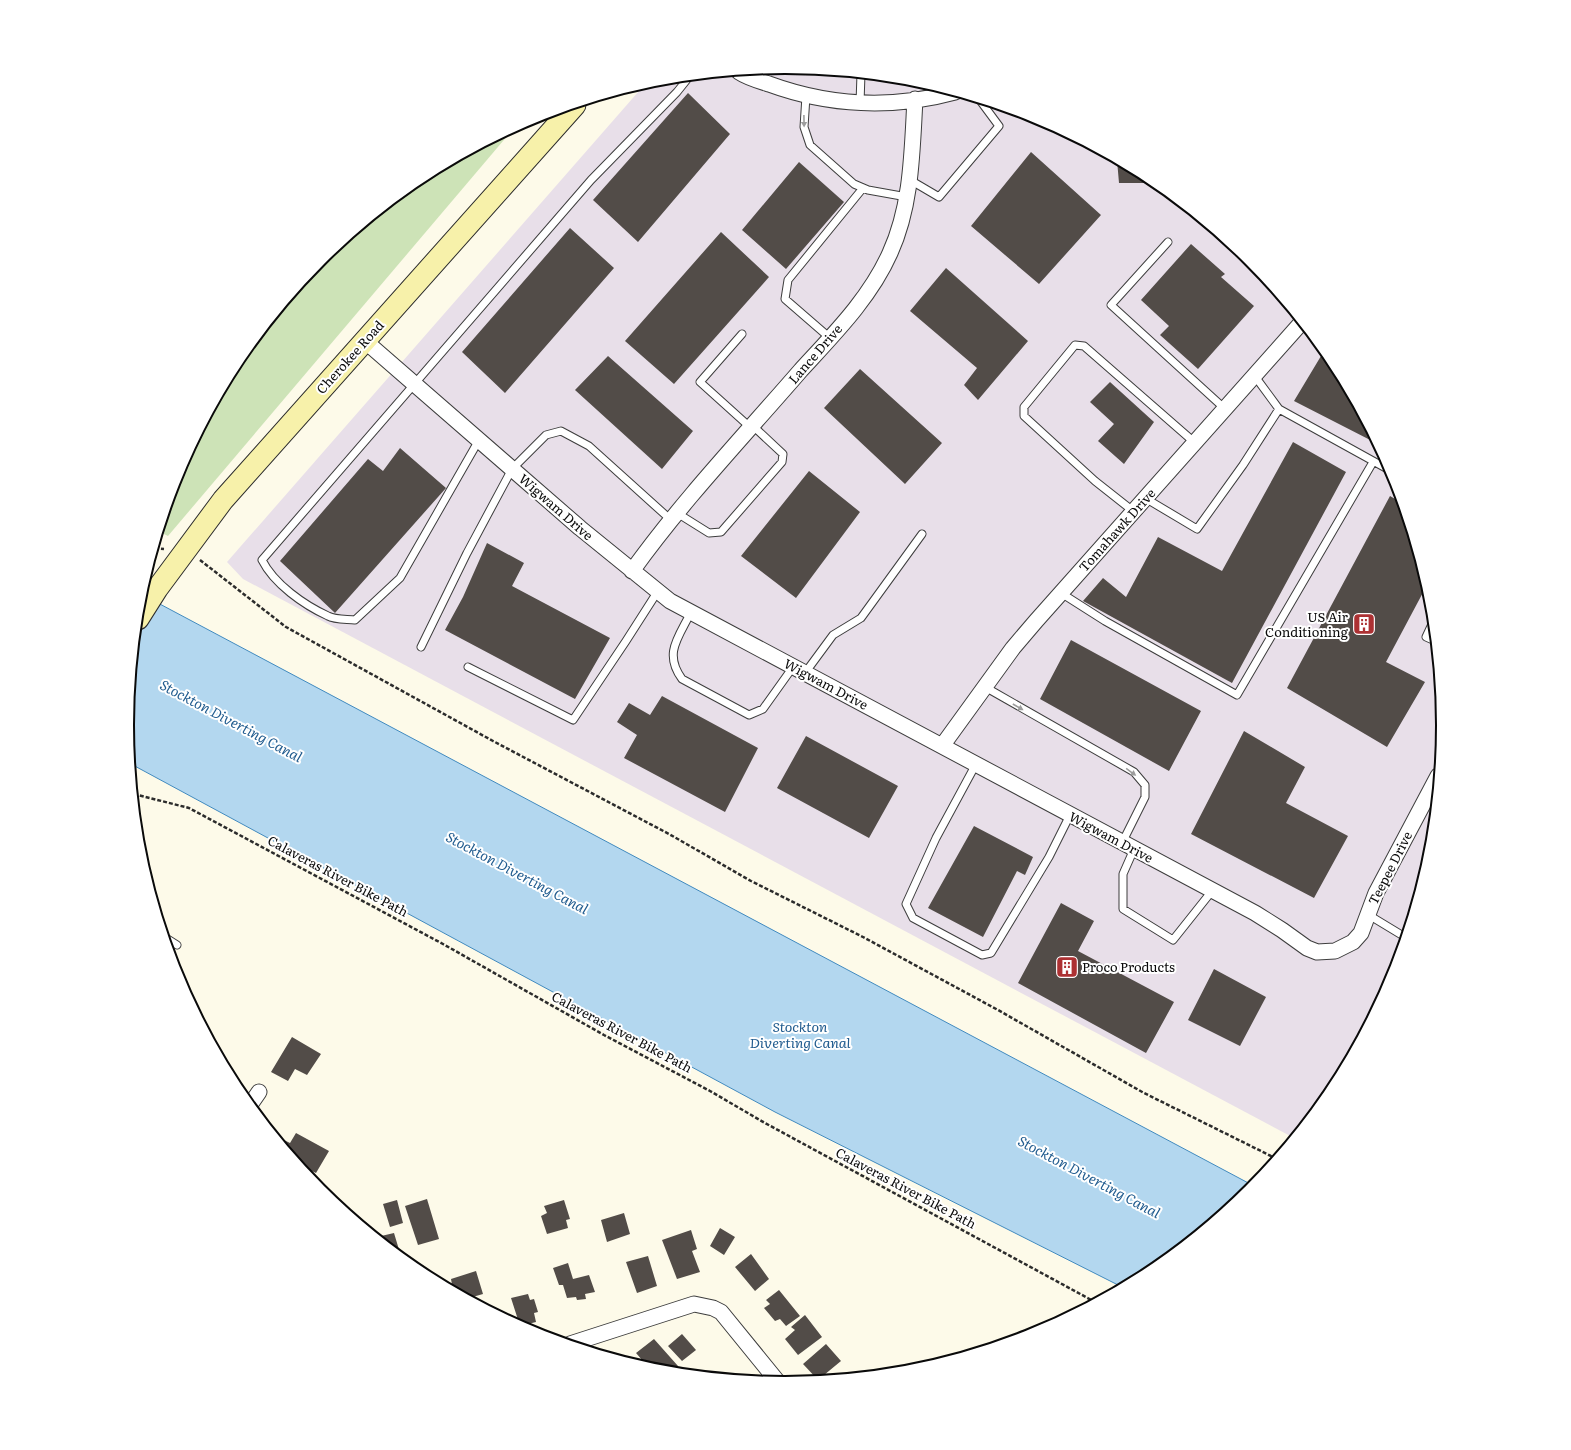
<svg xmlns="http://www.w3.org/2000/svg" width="1571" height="1450" font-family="Literata,serif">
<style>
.industrial{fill:#e8dfe9}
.green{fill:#cde3b7}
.water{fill:#b3d7ef;stroke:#418abf}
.building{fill:#524c48}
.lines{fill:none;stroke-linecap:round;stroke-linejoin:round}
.lane-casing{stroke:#3d3d3d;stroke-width:9}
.street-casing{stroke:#3d3d3d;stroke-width:17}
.secondary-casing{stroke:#2c2c2c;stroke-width:23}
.path{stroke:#2c2c2c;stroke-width:2.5;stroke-dasharray:4 2;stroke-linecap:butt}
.lane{stroke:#fff;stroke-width:7}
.street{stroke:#fff;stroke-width:15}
.secondary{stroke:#f7f1aa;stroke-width:21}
.oneway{fill:#9d9d9d}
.labels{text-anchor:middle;stroke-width:4;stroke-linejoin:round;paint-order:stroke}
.street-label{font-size:13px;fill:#0a0a0a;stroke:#fff}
.poi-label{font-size:13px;fill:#0a0a0a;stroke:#fff;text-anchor:end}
.water-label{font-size:14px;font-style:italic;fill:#215c8f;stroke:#fff}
.rim{fill:none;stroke:#0a0a0a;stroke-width:2}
</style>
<rect width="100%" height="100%" fill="#fdfae9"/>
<path class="industrial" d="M786,67L914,80L1038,117L1151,178L1251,260L1333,360L1393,473L1431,597L1443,725L1431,854L1393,977L1332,1091L1294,1138L243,579L227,562L646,83L657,80Z"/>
<path class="green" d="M514,128L168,536L160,532L178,473L239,359L320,260L420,178Z"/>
<path class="water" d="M141,594L1254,1186L1151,1272L1122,1287L775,1112L131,764L128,725Z"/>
<path class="building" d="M688,93L730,134L638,242L593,200Z
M1031,152L1101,215L1039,284L971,226Z
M1117,160L1151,178L1157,183H1119Z
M799,162L844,202L786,269L742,230Z
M570,228L614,268L505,393L462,352Z
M721,232L769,277L674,384L625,341Z
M1191,244L1225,274L1221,277L1254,306L1198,369L1160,335L1169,326L1141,300Z
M946,268L1028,341L978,400L964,385L977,368L910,311Z
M1324,351L1333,360L1378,444L1294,401Z
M608,356L693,431L662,469L575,390Z
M860,369L942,443L905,484L824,408Z
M1110,382L1154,422L1124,464L1098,441L1114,424L1090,402Z
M1293,442L1346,472L1232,683L1083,601L1103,578L1126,597L1158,537L1222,571Z
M400,448L446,488L335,613L280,561L368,459L383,471Z
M809,471L860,512L796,598L741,556Z
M1390,496L1402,503L1427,585L1386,662L1425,682L1387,747L1287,688Z
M487,543L524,563L512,586L610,638L575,699L445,630L463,597Z
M1071,640L1201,711L1169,771L1040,699Z
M662,696L758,748L725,812L624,758L637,735L617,722L629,703L650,715Z
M1244,731L1305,767L1286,803L1348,836L1314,898L1191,834Z
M806,736L898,786L869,838L777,788Z
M974,826L1033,857L1025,875L1017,871L983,937L928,908Z
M1061,903L1094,921L1078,951L1174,1002L1146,1053L1018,983Z
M1214,969L1266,997L1240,1046L1188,1020Z
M292,1037L321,1054L307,1075L295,1069L288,1081L271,1072Z
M296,1133L329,1151L316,1173L299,1165L276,1136L290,1143Z
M427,1199L439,1239L418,1245L405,1206Z
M397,1200L403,1223L390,1227L383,1204Z
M564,1200L570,1219L566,1220L568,1228L547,1234L541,1216L547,1213L544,1206Z
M624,1213L630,1234L607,1242L601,1220Z
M720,1228L735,1237L724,1255L710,1246Z
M691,1230L697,1249L692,1251L700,1272L677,1279L662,1240Z
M394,1233L400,1253L397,1254L377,1237Z
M751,1254L769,1279L755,1291L735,1267Z
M648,1256L657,1286L637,1293L626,1262Z
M568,1263L573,1279L589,1275L595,1292L585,1294L586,1299L577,1300L576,1297L567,1298L563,1285H559L553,1268Z
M476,1271L483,1294L469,1298L453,1290L451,1279Z
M779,1290L800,1316L786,1326L780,1319L775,1321L764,1308L770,1304L766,1300Z
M528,1294L530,1300L534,1299L538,1312L534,1313L536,1322L520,1326L511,1298Z
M805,1315L822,1337L798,1355L785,1339L795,1330L791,1327Z
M682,1334L696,1350L682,1361L668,1346Z
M654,1339L678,1366L670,1372L649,1368L636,1353Z
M826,1344L841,1361L818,1380L803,1364Z
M735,1373L739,1378L729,1377Z"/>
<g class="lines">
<g class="lane-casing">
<path id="lane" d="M806,96L804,127L810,145L854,184L868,190L907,197
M860,103L861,74
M910,180L939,197L999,126L979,99
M1168,242L1111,305L1224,408
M742,334L700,382L751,428
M830,338L785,299L788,280L863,188
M1254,375L1279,409L1393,472
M479,440L400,578L355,620C347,619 335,620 328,616C304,605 274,584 262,560L591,180L677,92L689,77
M1145,498L1197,529L1243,465L1279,409
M1133,511L1095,481L1024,416V407L1075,345L1084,346L1194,442
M677,513L709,533L721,532L782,462L783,454L753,426
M1061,593L1105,621L1237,695L1373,462
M691,612C679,637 663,653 682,679L749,715L763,709L793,667
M1433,622L1426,637L1435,641
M421,647L467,553L512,469L546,435L561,431L589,446L671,520
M468,667L573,720L626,641L658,591
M805,673L833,635L861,618L922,534
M985,687L1134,772L1145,785V797L1122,843
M976,764L936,838L906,904L913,918L982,955L991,953L1049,857L1070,815
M1134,849L1123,874V909L1173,940L1212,891
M1367,914L1405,937
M166,938L177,945"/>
</g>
<g class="street-casing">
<path id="street" d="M739,72C748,78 759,81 769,84C829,106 893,109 955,92
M365,341L580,528L670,601L1255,913L1282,930L1307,948L1317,952L1335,951L1353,942L1361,933L1376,893L1438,776
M632,571C683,500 744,436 801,370C834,334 870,298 890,253C912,205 912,151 915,99
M942,746L1013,648L1036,621L1302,322
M250,1105L259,1092
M570,1344L694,1304L713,1308L721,1312L778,1382"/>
</g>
<g class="secondary-casing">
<path id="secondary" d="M138,619L157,589L223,500L575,105"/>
</g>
<path class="path" d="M155,548L164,549
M200,560L286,627L493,741L669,834L751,881L863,937L998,1010L1144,1093L1277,1159
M134,794L189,808L443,944L604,1035L710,1091L765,1123L1095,1302"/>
<use href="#lane" class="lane"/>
<use href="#street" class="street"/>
<use href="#secondary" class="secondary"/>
</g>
<defs><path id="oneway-solid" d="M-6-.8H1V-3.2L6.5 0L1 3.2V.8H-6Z"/></defs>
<g class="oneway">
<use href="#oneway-solid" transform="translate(804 121) rotate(89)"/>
<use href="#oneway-solid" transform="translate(1018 707) rotate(30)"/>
<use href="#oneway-solid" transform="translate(1131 772) rotate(36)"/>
</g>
<defs>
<g id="building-square" transform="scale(1.15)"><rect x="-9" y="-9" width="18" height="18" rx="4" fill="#ac3133" stroke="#fff"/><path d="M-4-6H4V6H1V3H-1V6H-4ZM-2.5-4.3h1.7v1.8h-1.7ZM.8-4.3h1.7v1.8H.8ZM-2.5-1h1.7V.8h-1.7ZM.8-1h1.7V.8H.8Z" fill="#fff"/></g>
</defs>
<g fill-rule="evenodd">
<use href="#building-square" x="1364" y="624"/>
<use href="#building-square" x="1067" y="967"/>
</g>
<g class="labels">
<g class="street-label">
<text transform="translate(815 354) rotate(-49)" y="5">Lance Drive</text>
<text transform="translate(350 357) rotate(-48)" y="5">Cherokee Road</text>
<text transform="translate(556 507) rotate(41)" y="5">Wigwam Drive</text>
<text transform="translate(1117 530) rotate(-48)" y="5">Tomahawk Drive</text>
<text transform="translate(826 684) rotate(28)" y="5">Wigwam Drive</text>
<text transform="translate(1111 837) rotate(28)" y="5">Wigwam Drive</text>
<text transform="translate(1390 868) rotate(-63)" y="5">Teepee Drive</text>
<text transform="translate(338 876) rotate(28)" y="5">Calaveras River Bike Path</text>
<text transform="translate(622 1032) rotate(28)" y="5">Calaveras River Bike Path</text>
<text transform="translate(906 1188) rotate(28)" y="5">Calaveras River Bike Path</text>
</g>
<g class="poi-label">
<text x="1348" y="622">US Air<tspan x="1348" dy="15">Conditioning</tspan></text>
<text x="1082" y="972" text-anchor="start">Proco Products</text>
</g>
<g class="water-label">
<text transform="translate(231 721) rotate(28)" y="5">Stockton Diverting Canal</text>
<text transform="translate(517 873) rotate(28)" y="5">Stockton Diverting Canal</text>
<text x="800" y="1032">Stockton<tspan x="800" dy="16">Diverting Canal</tspan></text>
<text transform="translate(1089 1177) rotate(28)" y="5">Stockton Diverting Canal</text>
</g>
</g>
<path d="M0 0H1571V1450H0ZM134 725a651 651 0 1 1 1302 0a651 651 0 1 1-1302 0Z" fill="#fff" fill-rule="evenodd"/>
<path class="rim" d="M134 725a651 651 0 1 1 1302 0a651 651 0 1 1-1302 0Z"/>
</svg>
